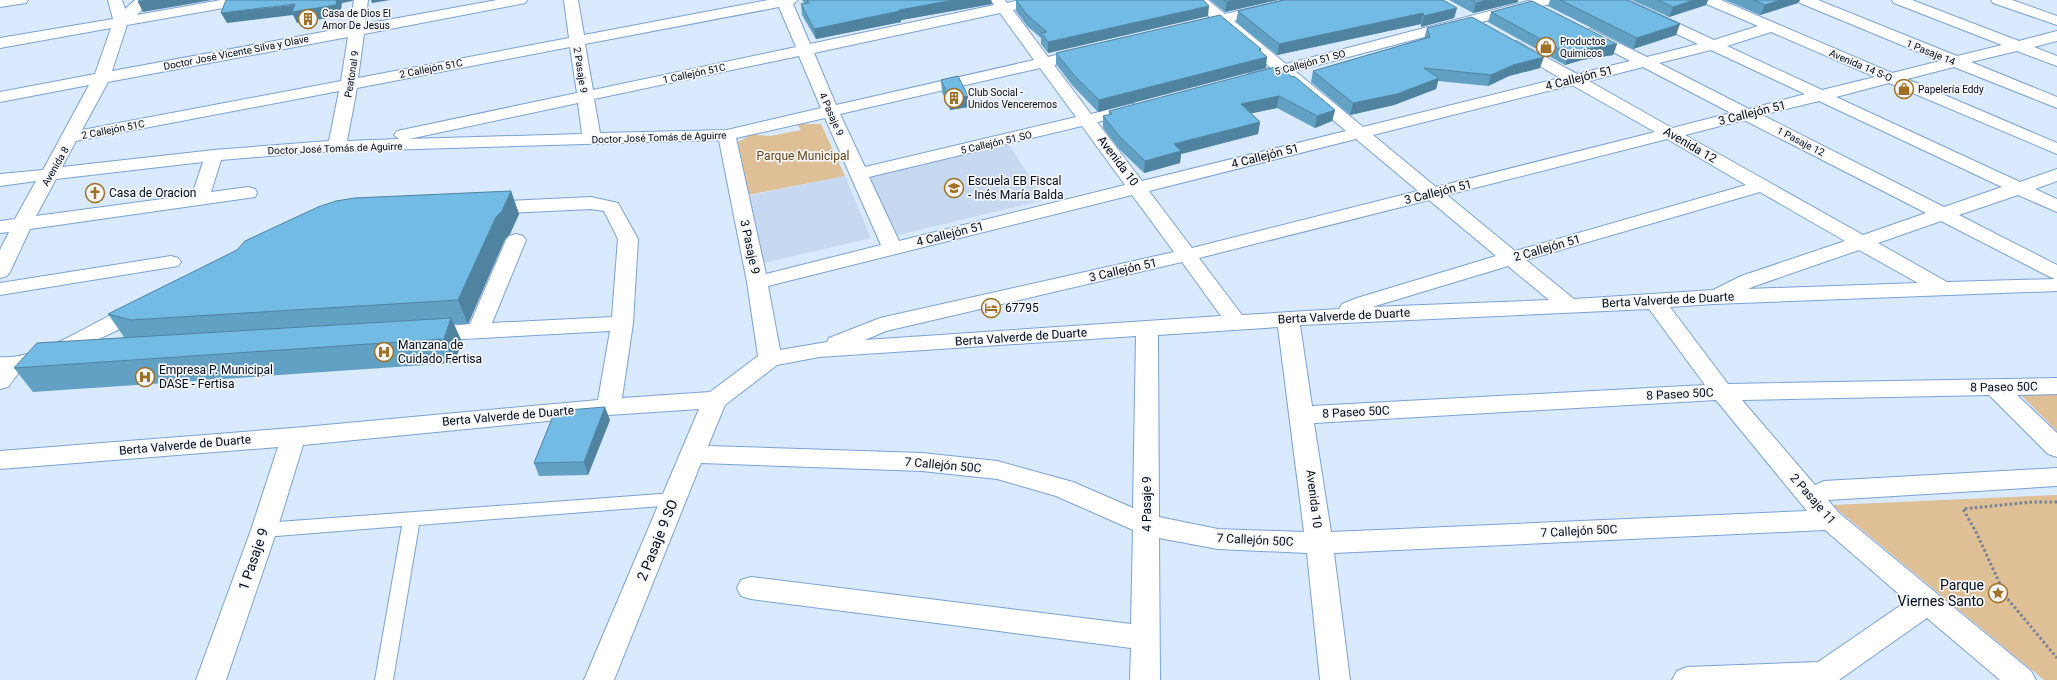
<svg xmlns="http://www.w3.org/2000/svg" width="2057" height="680" font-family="Roboto,sans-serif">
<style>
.built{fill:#c6d9f0}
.green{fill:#dfbf95}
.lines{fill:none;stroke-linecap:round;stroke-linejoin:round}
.service-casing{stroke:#7ba2d4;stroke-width:2}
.minor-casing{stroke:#7ba2d4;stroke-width:2}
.path{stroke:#748295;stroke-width:3;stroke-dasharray:2.5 2.5;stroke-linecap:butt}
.service{fill:#fff;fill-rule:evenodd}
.minor{fill:#fff;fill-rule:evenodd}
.wall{fill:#62a1c4}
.shaded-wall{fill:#5083a0}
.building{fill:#72bbe4;stroke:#5083a0}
.labels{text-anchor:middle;stroke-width:3.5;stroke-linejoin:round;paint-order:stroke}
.far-poi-label{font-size:10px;fill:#010c1d;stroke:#f5f5f5;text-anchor:start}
.far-street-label{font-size:10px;fill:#010c1d;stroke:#f5f5f5}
.street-label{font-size:12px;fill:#010c1d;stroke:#f5f5f5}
.park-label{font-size:12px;fill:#664719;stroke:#f5f5f5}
.poi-label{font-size:12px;fill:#010c1d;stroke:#f5f5f5;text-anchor:start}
.near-street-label{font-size:14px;fill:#010c1d;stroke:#f5f5f5}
.near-poi-label{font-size:14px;fill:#010c1d;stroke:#f5f5f5;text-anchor:end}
</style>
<rect width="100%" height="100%" fill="#d9e9fe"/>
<path class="built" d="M1009,144L1044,200L898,235L865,175Z
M845,176L871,238L760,264L748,196Z"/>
<path class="green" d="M797,124H821L845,176L748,195L738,142L758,131L757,135L770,136L801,130Z
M2019,393H2057V431Z
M2057,495V680H2044L1832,505Z"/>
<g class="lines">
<g class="service-casing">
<path id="service" d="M674,493L680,495L682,499L680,503L674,505L419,525L393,680H375L402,526L264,537L258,535L256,530L258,525L264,523Z"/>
</g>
<g class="minor-casing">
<path id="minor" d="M0,0H28L26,3L0,7Z
M108,0H122L125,9L135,0H151L137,15L221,0H253L251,3L246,4L127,25L112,71L350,27L354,0H368L365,24L497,0H527L525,3L520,4L364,34L358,78L569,38L564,0H578L584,35L768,0H798L793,4L810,44L994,5L991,0H1005L1007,3L1019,0H1047L1045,3L1013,10L1048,57L1084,48L1090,50L1092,53L1090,56L1054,65L1091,114L1132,104L1138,105L1140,109L1138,113L1097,122L1142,181L1346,131L1280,75L1254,82L1248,80L1246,77L1248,74L1271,68L1220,25L1196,31L1191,29L1188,26L1191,23L1211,18L1192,0H1208L1225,14L1285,0H1310L1308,3L1234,21L1286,64L1532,0H1556L1554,3L1295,71L1363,127L1560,78L1511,49L1508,46L1511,43L1516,41L1577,74L1630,61L1585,37L1582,34L1585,31L1590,29L1647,57L1698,44L1611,3L1609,0H1628L1714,40L1758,26L1704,3L1702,0H1721L1892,73L1940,61L1800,3L1798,0H1818L1957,56L2002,45L1894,3L1892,0H1912L2019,41L2057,31V41L2034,47L2057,56V66L2017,51L1971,62L2057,97V108L1954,67L1907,79L2057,143V154L1889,83L1836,97L2020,182L2057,169V181L2035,189L2057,199V212L2018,195L1959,215L2057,265V291L1714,304L1670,307L1728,384L2057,378V394L2017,395L2057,433V457L2048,454L1989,395L1742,400L1815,485L1824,481L2057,468V486L1828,500L1839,513L2031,671L2036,680H2000L1927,618L1839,680H1672L1677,671L1687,667L1818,662L1907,601L1825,530L1334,553L1350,680H1320L1307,553L1218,549L1159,538L1160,680H1130L1131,648L751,599L741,596L737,588L741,580L751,577L1131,624L1133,530L1056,496L997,479L922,471L701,463L614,680H584L699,409L609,415L303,445L277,530L226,680H196L251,530L278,447L0,469V451L293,428L598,400L610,331L427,341L419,339L416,334L419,329L470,324L506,240L509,236L516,234L523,236L526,240L492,323L612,317L618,239L604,211L591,209L486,214L479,212L476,208L479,204L486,202L591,197L618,203L638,239L633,323L622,398L710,392L758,356L747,282L719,140L317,152L221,160L211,192L248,187L255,189L257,193L255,197L30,229L10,272L7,276L0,278V250L9,232L0,233V221L15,219L36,181L0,186V174L43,170L89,85L0,102V92L95,74L111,28L0,48V38L113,19ZM779,7L796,47L593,90L585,44ZM1000,13L1034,60L836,105L814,53ZM1771,32L1875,77L1822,90L1727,46ZM348,37L341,81L82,130L108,82ZM570,47L577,93L397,131L394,135L399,139L347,141L357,88ZM1711,50L1805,94L1749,109L1659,63ZM799,56L821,108L727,130L600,133L594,99ZM1643,67L1731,113L1672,128L1589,81ZM1040,68L1076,117L865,167L840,114ZM1572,85L1655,132L1436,187L1373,135ZM339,91L329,141L214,150L62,167L76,141ZM1819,101L2002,187L1944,207L1762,115ZM578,103L582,134L409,139ZM825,118L881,245L766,274L736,138ZM1744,120L1926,213L1863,235L1685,135ZM1082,126L1125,185L899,241L869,177ZM1356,139L1418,191L1192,248L1149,191ZM1667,139L1746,185L1515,251L1447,195ZM203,162L192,195L36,216L56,179ZM1760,192L1845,241L1741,276L1713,290L1574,299L1526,260ZM1132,195L1174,252L880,318L829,338L827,342L780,350L768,286ZM1429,200L1496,256L1357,298L1342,304L1339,309L1242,315L1199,258ZM1941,221L2050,277L2055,279L1947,282L1878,243ZM1859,250L1918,283L1748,289L1755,286ZM1182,262L1221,316L865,340L886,331ZM1508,266L1549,300L1372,307ZM1649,309L1705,385L1312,406L1300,325ZM1278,327L1304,532L1218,529L1159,517L1158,335ZM1136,336L1133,508L1073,482L997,461L922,453L708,446L725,405L777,365L819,357ZM1716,400L1807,511L1331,532L1314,423Z
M1991,0H2012L2057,16V25L1993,3Z
M171,256L178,258L181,262L178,266L0,295V283Z
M141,303L149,305L152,310L149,315L49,363L20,371L8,387L0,389V357C44,361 98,315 141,303Z"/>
</g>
<path class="path" d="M2057,502H2033L1963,509L1976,532L2006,597L2057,658"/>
<use href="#service" class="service"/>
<use href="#minor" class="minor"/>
</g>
<path class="wall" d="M802,0H991L992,4L901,20V22L816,39L802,15L801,4L804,3Z
M1016,0L1208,16L1048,53L1041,44V38L1027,26L1016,11Z
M1210,0H1278L1225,12Z
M1449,0H1518V2L1473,13Z
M1550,0H1627L1676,35L1633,49L1548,6Z
M1632,0H1708L1706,5L1669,17Z
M1725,0H1800L1798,3L1760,15Z
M1457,8L1454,18L1421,27V24L1277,55L1236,22L1238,11Z
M1491,12L1617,44L1613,55L1582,60L1565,65L1488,22Z
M1427,28L1540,68L1509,76L1488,86L1438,81L1436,89L1394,105L1350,115L1311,82L1313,71L1424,39Z
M1261,51L1266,68L1098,112L1072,85L1056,64V53Z
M1292,77L1335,110L1332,121L1315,128L1277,108L1251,113L1260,122L1258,134L1181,154L1180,163L1144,173L1119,149L1103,128V116L1109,115V111Z
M941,80L968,107L950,110L942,92Z
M511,191L519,214L510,234L505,239L468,324H454L462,342L454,363L33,392L14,368L124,337L108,314Z
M610,420L588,475L539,476L534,463Z"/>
<path class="shaded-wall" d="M148,0H212L143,12L138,2Z
M337,0H353L352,1L342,3L340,16L297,23L293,15L227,23L221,13Z
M371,0H390L372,3Z
M954,0H991L992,4L901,20V22L816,39L814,29L899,10Z
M1234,0H1278L1225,12L1227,2Z
M1487,0H1518V2L1473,13L1476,3Z
M1694,0H1708L1706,5L1669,17L1673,7Z
M1780,0H1800L1798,3L1760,15L1765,5Z
M1209,6L1208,16L1048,53V42Z
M1457,8L1454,18L1421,27L1424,16Z
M1423,13L1421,24L1277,55L1279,44Z
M1680,24L1676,35L1633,49L1637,38Z
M1617,44L1613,55L1582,60L1565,65L1568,54L1586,49Z
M1261,49L1260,59L1267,57L1266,68L1098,112L1099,100Z
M1544,57L1540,68L1509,76L1488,86L1491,75L1513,65Z
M1439,78L1436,89L1394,105L1350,115L1353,103Z
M968,96V107L950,110V99Z
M1279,96L1277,108L1239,116L1241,104Z
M1335,110L1332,121L1315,128L1317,116Z
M1260,122L1258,134L1181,154L1180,163L1144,173L1145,161L1174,144Z
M511,191L519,214L510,234L505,239L468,324L458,300L496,217Z
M451,318L462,342L454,363L444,339Z
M605,407L610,420L588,475L584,462Z"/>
<path class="building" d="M139,0H148L138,2Z
M226,0H337L336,5L292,12L295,4L221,13Z
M807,0H954L899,10L900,11L814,29L801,4L809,3Z
M1016,0H1203L1209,6L1048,42L1041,33L1047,32L1027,15Z
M1224,0H1234L1227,2Z
M1284,0H1443L1457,8L1424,16L1423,13L1279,44L1238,11Z
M1471,0H1487L1476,3Z
M1560,0H1627L1680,24L1637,38Z
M1658,0H1694L1673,7Z
M1754,0H1780L1765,5Z
M1532,1L1617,44L1586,49L1568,54L1491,12Z
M1220,15L1261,49L1259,50L1267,57L1099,100L1073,74L1056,53Z
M1472,17L1544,57L1513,65L1491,75L1424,68L1439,78L1397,94L1353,103L1313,71L1430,37L1427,28Z
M1279,66L1292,77L1294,76L1335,110L1317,116L1279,96L1241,104L1260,122L1174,144L1181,151L1145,161L1120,137L1103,116L1112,114L1109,111Z
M958,76L968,96L950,99L941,80Z
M511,191L502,211L496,217L458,300L131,320L108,314L237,250L245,241L318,207L336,201L355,198Z
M451,318L444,339L14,368L37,343Z
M605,407L584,462L534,463L555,411Z"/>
<defs>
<g id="building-ring" transform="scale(1)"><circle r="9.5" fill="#f5f5f5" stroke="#a07024" stroke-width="1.5"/><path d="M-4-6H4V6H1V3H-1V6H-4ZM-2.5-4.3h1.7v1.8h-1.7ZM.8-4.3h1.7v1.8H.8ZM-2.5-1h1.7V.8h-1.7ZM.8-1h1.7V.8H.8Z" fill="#a07024"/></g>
<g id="shop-ring" transform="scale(1)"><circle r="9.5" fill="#f5f5f5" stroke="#a07024" stroke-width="1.5"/><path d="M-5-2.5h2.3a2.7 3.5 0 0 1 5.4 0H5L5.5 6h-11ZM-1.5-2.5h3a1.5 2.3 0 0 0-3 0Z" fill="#a07024"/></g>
<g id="school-ring" transform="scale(1)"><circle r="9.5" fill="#f5f5f5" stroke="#a07024" stroke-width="1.5"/><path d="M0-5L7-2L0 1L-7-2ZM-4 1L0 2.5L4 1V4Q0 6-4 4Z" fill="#a07024"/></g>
<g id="church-ring" transform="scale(1)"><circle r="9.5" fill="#f5f5f5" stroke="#a07024" stroke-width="1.5"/><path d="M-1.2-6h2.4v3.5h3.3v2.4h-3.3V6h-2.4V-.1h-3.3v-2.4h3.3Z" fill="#a07024"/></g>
<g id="hotel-ring" transform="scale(1)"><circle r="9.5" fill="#f5f5f5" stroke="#a07024" stroke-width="1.5"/><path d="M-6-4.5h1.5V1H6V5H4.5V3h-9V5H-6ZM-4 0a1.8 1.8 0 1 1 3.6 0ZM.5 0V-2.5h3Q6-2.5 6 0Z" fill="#a07024"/></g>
<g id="hospital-ring" transform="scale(1)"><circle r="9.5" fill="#f5f5f5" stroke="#a07024" stroke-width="1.5"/><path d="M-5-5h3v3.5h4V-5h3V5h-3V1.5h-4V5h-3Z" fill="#a07024"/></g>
<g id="sight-ring" transform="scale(1)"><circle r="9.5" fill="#f5f5f5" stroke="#a07024" stroke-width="1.5"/><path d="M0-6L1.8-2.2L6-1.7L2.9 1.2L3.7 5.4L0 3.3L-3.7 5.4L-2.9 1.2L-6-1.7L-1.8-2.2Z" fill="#a07024"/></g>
</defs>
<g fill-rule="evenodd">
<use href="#building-ring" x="308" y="19"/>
<use href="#shop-ring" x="1546" y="47"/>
<use href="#shop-ring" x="1904" y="89"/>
<use href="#building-ring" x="954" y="98"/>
<use href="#school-ring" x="954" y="188"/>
<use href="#church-ring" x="95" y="193"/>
<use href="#hotel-ring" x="991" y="308"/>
<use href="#hospital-ring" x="384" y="352"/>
<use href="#hospital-ring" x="145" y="377"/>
<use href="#sight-ring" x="1998" y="593"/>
</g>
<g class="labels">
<g class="far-poi-label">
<text x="322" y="17">Casa de Dios El<tspan x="322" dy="12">Amor De Jesus</tspan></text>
<text x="1560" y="45">Productos<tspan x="1560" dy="12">Quimicos</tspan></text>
<text x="1918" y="93">Papelería Eddy</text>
<text x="968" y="96">Club Social -<tspan x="968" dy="12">Unidos Venceremos</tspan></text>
</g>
<g class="far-street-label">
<text transform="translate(236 52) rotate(-11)" y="4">Doctor José Vicente Silva y Olave</text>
<text transform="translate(1931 52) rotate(22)" y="4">1 Pasaje 14</text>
<text transform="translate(1310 62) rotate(-15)" y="4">5 Callejón 51 SO</text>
<text transform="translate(1861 65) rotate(23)" y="4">Avenida 14 S-O</text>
<text transform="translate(431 68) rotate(-11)" y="4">2 Callejón 51C</text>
<text transform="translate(581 70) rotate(81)" y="4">2 Pasaje 9</text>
<text transform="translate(694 73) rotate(-12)" y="4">1 Callejón 51C</text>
<text transform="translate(351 74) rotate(-81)" y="4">Peatonal 9</text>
<text transform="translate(832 114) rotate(66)" y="4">4 Pasaje 9</text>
<text transform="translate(113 129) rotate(-11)" y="4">2 Callejón 51C</text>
<text transform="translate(659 137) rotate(-2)" y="4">Doctor José Tomás de Aguirre</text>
<text transform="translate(1801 141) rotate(27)" y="4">1 Pasaje 12</text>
<text transform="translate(996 142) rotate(-13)" y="4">5 Callejón 51 SO</text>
<text transform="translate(335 148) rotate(-2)" y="4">Doctor José Tomás de Aguirre</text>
<text transform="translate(55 166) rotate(-60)" y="4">Avenida 8</text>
</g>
<g class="street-label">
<text transform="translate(1579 78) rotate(-14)" y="4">4 Callejón 51</text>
<text transform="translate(1752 113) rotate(-14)" y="4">3 Callejón 51</text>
<text transform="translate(1690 145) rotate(30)" y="4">Avenida 12</text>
<text transform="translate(1265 156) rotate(-14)" y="4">4 Callejón 51</text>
<text transform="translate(1118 161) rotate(53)" y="4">Avenida 10</text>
<text transform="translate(1438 192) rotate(-14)" y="4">3 Callejón 51</text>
<text transform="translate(950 234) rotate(-14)" y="4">4 Callejón 51</text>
<text transform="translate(750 247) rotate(78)" y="4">3 Pasaje 9</text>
<text transform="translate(1547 248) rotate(-16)" y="4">2 Callejón 51</text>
<text transform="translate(1123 270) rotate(-13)" y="4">3 Callejón 51</text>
<text transform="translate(1668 300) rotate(-3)" y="4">Berta Valverde de Duarte</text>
<text transform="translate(1344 316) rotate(-3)" y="4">Berta Valverde de Duarte</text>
<text transform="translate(1021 337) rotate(-4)" y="4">Berta Valverde de Duarte</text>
<text transform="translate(2004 387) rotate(-1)" y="4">8 Paseo 50C</text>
<text transform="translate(1680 394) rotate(-3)" y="4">8 Paseo 50C</text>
<text transform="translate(1356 412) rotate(-3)" y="4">8 Paseo 50C</text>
<text transform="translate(508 416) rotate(-5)" y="4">Berta Valverde de Duarte</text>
<text transform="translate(185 445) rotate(-5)" y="4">Berta Valverde de Duarte</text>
<text transform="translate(943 465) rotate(5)" y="4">7 Callejón 50C</text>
<text transform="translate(1314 499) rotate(83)" y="4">Avenida 10</text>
<text transform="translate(1813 499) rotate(49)" y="4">2 Pasaje 11</text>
<text transform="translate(1147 504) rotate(-90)" y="4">4 Pasaje 9</text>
<text transform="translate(1579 531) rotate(-3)" y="4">7 Callejón 50C</text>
<text transform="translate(1255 540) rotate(3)" y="4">7 Callejón 50C</text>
</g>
<g class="park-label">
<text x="803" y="160">Parque Municipal</text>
</g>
<g class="poi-label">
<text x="968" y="185">Escuela EB Fiscal<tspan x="968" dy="14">- Inés María Balda</tspan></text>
<text x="109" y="197">Casa de Oracion</text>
<text x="1005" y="312">67795</text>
<text x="398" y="349">Manzana de<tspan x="398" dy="14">Cuidado Fertisa</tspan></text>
<text x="159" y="374">Empresa P. Municipal<tspan x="159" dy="14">DASE - Fertisa</tspan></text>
</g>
<g class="near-street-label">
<text transform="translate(657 540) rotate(-68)" y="5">2 Pasaje 9 SO</text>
<text transform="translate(253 559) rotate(-71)" y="5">1 Pasaje 9</text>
</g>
<g class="near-poi-label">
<text x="1984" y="590">Parque<tspan x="1984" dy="16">Viernes Santo</tspan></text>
</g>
</g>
</svg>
